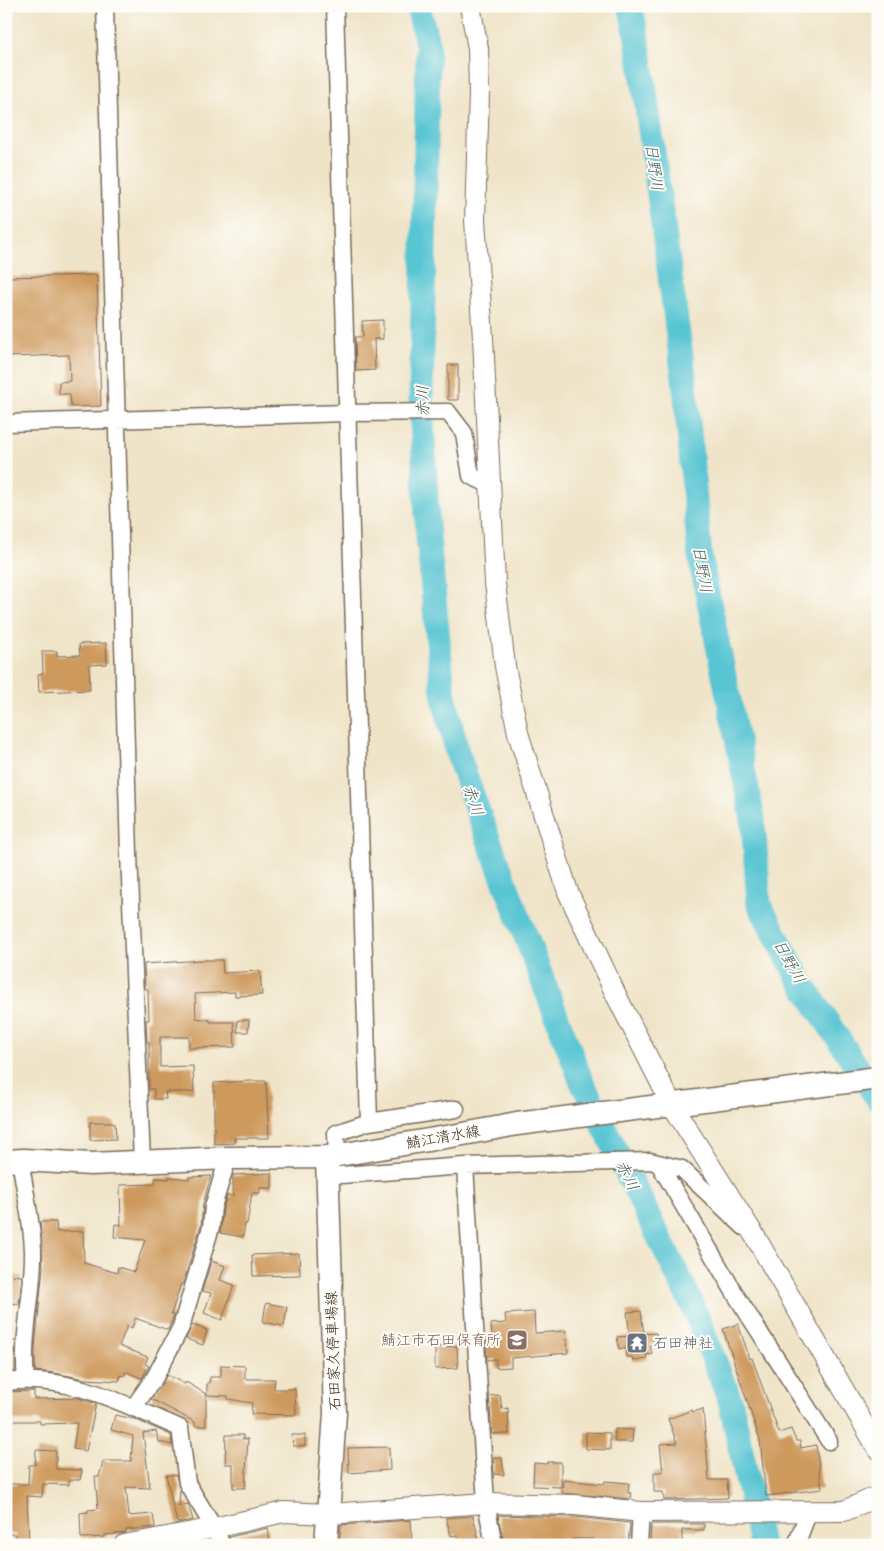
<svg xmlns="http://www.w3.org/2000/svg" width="884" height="1551" font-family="Delius,'Klee One',sans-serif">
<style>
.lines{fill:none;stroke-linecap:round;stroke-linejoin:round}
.river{stroke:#59c5d3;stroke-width:25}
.building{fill:#ce995c}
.minor-casing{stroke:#7a6b5a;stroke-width:19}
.tertiary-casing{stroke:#7a6b5a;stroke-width:22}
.secondary-casing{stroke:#7a6b5a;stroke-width:25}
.minor{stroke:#fff;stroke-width:16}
.tertiary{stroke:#fff;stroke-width:20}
.secondary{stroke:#fff;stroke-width:22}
.labels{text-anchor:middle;stroke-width:4;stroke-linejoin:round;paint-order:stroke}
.street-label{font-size:15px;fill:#3b2a1e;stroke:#fdfcf7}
.education-label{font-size:15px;fill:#785e54;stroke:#fdfcf7;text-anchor:end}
.worship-label{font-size:15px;fill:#5b616d;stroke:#fdfcf7;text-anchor:start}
.water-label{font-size:16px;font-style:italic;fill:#46605d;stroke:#fdfcf7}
</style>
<rect width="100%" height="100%" fill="#fdfcf7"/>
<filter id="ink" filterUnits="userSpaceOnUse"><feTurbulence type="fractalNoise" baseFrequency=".02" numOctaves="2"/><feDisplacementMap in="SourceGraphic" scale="10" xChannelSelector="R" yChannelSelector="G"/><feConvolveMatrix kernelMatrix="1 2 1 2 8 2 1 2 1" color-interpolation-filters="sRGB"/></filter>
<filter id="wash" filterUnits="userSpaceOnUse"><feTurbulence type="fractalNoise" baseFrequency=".0096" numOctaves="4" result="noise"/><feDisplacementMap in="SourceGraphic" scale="20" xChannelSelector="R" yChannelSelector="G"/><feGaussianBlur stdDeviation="1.12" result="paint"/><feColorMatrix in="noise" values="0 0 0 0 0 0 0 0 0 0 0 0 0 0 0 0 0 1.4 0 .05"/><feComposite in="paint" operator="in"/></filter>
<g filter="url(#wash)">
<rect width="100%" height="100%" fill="#f0e4c8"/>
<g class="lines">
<path class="river" d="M418,6L428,47L421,401L428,536L443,692L457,752L481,820L581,1080L692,1304L731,1403L761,1545
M630,6L635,27L642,70L685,386L700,557L753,819L759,904L801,982L878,1099"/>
</g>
<g id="blocks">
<path class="building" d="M97,275L101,406L71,407L70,394H59V382L70,381L69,355L6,357V277Z
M383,320V339H374L375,370L356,371L355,337H363L362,321Z
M448,365H458V400H448Z
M106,643L107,664L89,665L90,690L39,692L38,674L43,673L42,651H57V656L80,655L79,644Z
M202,960H222L223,973L260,971L262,995L235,996V992L195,994L196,1018L210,1020V1022H234L235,1047L189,1048V1037H160V1067L193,1066L194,1092H165L166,1099H154V1089H149V1042H147L146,1020H149L148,989H145L144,964Z
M238,1020H249L248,1032H237Z
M250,1081H266L269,1138H234L235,1143L214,1144V1083Z
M90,1122H113V1123H115L116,1139L90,1140Z
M272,1173V1188H260V1193H252L247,1224H245L243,1237L220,1233L223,1209L227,1195L233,1196V1175Z
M211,1176L203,1204L201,1225L183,1284H181L171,1314L174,1315L168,1330L135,1318L132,1328L127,1326L119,1346L148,1357L145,1364L149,1366L142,1378L126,1372L124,1376L121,1375L119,1381L85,1379L54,1373L35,1371V1348L43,1267L40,1222H56L57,1232L83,1231L84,1263L117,1273L118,1267L134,1272L145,1240L114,1237L115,1224L121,1225L120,1185L155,1184V1178L169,1179V1177L189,1179V1177Z
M299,1253L300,1275L253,1276L252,1255Z
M212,1258L211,1261L225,1266L220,1280L234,1285L222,1320L204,1313L211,1293L202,1291Z
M6,1275L22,1276L19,1304L6,1303Z
M266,1303L287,1307L284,1326L263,1322Z
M641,1311L644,1334L656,1333L657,1344L650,1345L652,1354L646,1355L647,1359L633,1361L632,1357H626L625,1348L619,1349L617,1337L630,1336L627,1312Z
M534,1312L535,1333L566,1331L568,1353L511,1358V1367L496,1368V1359L487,1360L486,1337H492L491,1324L506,1323L505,1314Z
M738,1324L750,1359L752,1358L779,1433L791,1429L796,1441H800L801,1448L816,1445L822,1489L766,1496L760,1440L723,1329Z
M192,1325L207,1330L203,1345L186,1339Z
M6,1341H16L15,1371L6,1372Z
M457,1346L458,1368L435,1369V1347Z
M221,1365L245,1366V1379H275L274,1389H295L296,1415L251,1414L252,1403L228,1399V1396L207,1395V1383H209L210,1377H221Z
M167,1375L185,1384L186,1382L206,1394V1426H195V1422L151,1399Z
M34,1391V1399L78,1398L96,1404L86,1451L73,1449L77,1423L40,1424V1421H6V1392Z
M500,1395L502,1409L508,1408L509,1434H492L489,1396Z
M703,1409L709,1480H727L728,1498L664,1500L663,1492H654V1472H663L660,1444L677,1443L668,1419L692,1410L693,1412Z
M115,1415L134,1419L171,1435L172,1445L159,1442L156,1431L143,1433L150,1488L126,1487L129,1516L153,1514L155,1527L126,1530V1533L105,1535V1537L81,1538L80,1513L88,1512V1510L98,1509L95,1476L99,1477L103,1461H131L133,1436L111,1430Z
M615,1429L633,1430L632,1442H615Z
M586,1432L610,1433V1450L586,1449Z
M226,1435H243V1439H248L245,1488H233V1464H225Z
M292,1435H305V1446H293Z
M389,1447L390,1470L349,1473L348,1448Z
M36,1450L56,1451V1469L82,1470L80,1480H69V1485L43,1484L42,1497L27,1496L29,1545H16L15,1534H6V1484H28L29,1465H35Z
M493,1457L502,1458L504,1475L494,1474Z
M548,1462H561V1487L533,1486L534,1463L547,1464Z
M166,1475H176L180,1490L179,1506L188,1504L193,1520L177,1523Z
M563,1480L604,1484L605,1481L629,1483L628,1493H631L630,1499L562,1493Z
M498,1515L574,1517L630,1523L628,1545H602V1542H594V1539H572V1542L544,1541V1545H504Z
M473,1516L479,1540L467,1542L466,1539L459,1541L457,1535L451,1536L446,1518Z
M411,1520L412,1543L339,1545L341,1525Z
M651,1524H704V1530H682V1545H650Z
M268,1528L270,1542L256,1545H232L229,1537Z"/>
</g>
</g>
<g filter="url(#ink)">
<use href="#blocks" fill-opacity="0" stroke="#7a6b5a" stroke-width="1"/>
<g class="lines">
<g class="minor-casing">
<path id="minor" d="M105,6L129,854L142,1162
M335,6L369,1122
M6,423L346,413L448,412L464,433L471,476L490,485
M337,1155L336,1133L369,1122L456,1109
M24,1160L22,1171C26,1197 32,1224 33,1250C34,1294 21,1336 26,1380
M659,1164L737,1297L829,1441
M465,1166L486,1503L494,1545
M327,1176L465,1166L650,1161L682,1169L744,1227
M6,1382C71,1374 123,1404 180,1428L187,1483L214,1528L222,1545
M133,1408L155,1377L181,1327L211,1227L213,1207L228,1158
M639,1545L641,1512
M796,1545L809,1511"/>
</g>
<g class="tertiary-casing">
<path id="tertiary" d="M470,6L478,48L479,93L475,220L483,338L495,583L505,666L518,733L568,892L617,997L672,1105L756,1238L878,1449
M124,1545L214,1528L284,1512L329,1514L486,1503L575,1505L641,1512L844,1511L878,1496"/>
</g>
<g class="secondary-casing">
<path id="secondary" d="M6,1161L24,1160L91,1164L228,1158L327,1157L458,1135L517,1124L878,1078
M326,1545L335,1413L327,1157"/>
</g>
<use href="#minor" class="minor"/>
<use href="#tertiary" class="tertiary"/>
<use href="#secondary" class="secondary"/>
</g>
</g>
<defs>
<g id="school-square" transform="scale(1.125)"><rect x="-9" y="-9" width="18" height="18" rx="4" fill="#8d6e63" stroke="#fdfcf7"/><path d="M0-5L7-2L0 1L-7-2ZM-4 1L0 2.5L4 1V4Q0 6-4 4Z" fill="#fff"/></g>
<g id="temple-square" transform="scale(1.125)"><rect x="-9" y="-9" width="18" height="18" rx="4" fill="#6b7280" stroke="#fdfcf7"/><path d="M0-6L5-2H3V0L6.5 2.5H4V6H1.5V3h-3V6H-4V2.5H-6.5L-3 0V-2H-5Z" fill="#fff"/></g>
</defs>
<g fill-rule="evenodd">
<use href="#school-square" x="517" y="1340"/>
<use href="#temple-square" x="637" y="1343"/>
</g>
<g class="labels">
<g class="street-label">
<text transform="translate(443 1137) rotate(-10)" y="5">鯖江清水線</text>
<text transform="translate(333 1351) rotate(-92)" y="5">石田家久停車場線</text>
</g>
<g class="education-label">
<text x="501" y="1345">鯖江市石田保育所</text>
</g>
<g class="worship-label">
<text x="653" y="1348">石田神社</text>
</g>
<g class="water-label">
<text transform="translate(655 167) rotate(82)" y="6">日野川</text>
<text transform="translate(422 401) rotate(-91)" y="6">赤川</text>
<text transform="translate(703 569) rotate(80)" y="6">日野川</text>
<text transform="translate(474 800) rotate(71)" y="6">赤川</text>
<text transform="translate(790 961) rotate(61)" y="6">日野川</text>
<text transform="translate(628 1175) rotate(64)" y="6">赤川</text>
</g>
</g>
<rect width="884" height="1551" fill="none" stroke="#fdfcf7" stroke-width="25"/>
</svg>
